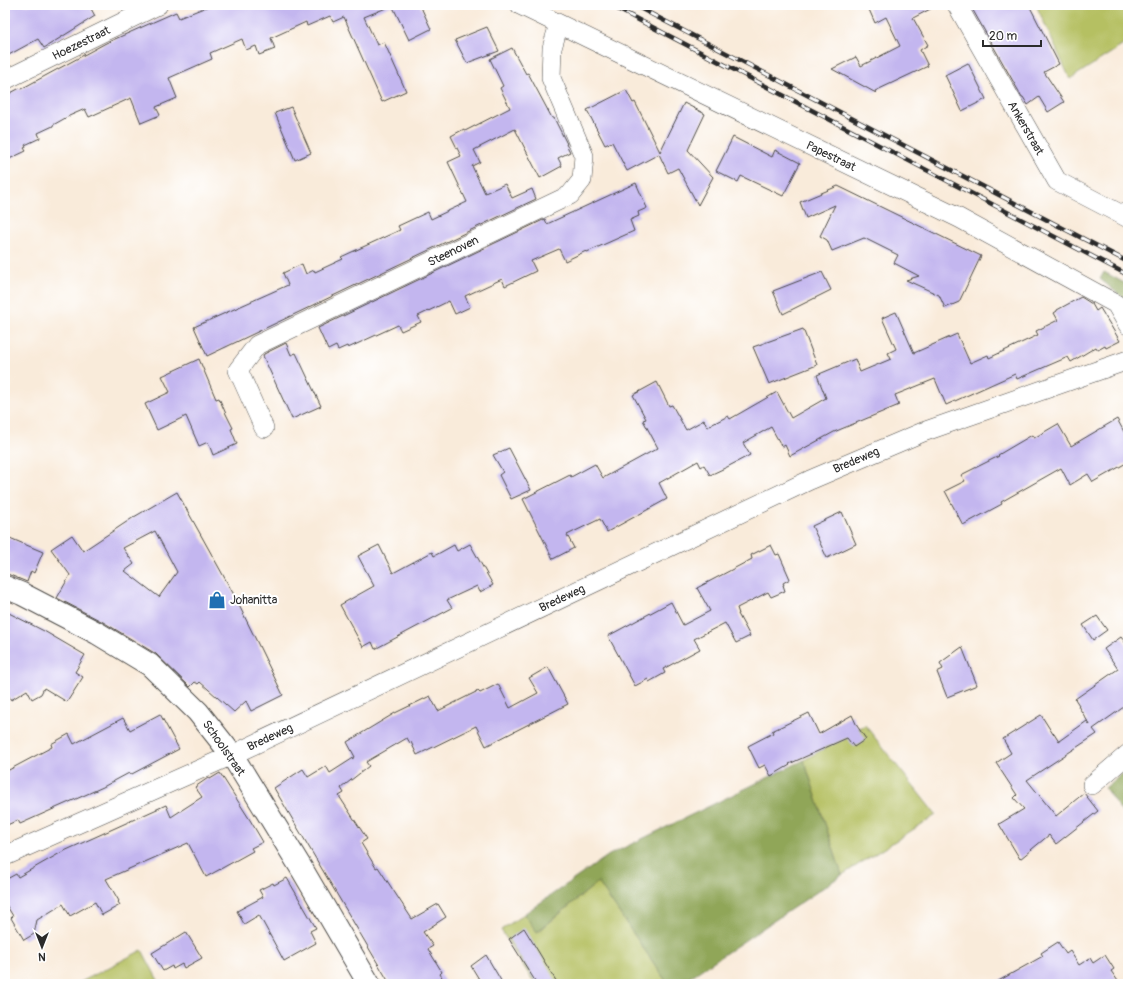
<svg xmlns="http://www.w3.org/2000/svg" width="1133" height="989" font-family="Pangolin,sans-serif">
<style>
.green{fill:#b5c062;stroke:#707646}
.forest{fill:#90a658;stroke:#5e6842}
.building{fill:#c3b6ef;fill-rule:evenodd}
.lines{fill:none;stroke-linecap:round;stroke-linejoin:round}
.street-casing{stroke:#4a4845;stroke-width:20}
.secondary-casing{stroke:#4a4845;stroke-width:24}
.street{stroke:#fff;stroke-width:19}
.secondary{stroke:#fff;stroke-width:22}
.rail-casing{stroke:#2b2b2b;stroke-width:4.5}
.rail{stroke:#fff;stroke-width:3;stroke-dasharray:9;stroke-linecap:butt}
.labels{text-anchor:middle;stroke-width:4;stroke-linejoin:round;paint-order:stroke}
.street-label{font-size:12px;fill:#2b2b2b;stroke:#fff}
.poi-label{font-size:12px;fill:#2b2b2b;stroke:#fff;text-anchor:start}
</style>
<rect width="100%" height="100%" fill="#fff"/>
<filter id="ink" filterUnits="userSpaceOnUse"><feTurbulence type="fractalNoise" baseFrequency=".025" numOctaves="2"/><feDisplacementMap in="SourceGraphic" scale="8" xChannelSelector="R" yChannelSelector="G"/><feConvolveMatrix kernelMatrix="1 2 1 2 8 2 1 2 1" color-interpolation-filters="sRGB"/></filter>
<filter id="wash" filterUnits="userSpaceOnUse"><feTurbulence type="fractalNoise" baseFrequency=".012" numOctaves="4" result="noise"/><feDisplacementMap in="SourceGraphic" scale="16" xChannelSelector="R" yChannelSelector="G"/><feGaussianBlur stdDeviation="0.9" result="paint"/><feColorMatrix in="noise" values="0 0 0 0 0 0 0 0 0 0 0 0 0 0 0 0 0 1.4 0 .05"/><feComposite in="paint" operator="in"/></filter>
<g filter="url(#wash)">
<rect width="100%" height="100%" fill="#f9ebda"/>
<path class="green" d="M1036,5H1128V42L1070,79Z
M865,725L936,815L842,875L804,760Z
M598,882L668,984H535L501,930L524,914L538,932Z
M142,950L160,984H77Z"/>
<path class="forest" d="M1104,272L1128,285V302L1100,279Z
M804,760L842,875L680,984H668L598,882L537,932L524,914L609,855Z
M1128,769V821L1105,788Z"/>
<g id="blocks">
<path class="building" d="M5,5H89L95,16L44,48L38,39L5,57Z
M211,5H391V6L364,17L377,45L384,42L406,91L382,102L344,17L333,22L330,16L307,26L306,22L271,38L275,49L259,55L256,46L246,50L242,39L210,53L212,59L169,78L177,98L156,107L160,115L141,123L131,98L89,117L85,109L69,116L53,125V126L38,133L40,138L25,145L26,147L24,148L26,151L5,161V96L20,88L21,89L106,43L176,12L179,18Z
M392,5H420L431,29L409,40Z
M867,5H938L913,18L928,45L920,50L928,66L875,91L876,93L832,69L856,57L861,66L900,46L886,17L875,23Z
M970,5H1029L1059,64L1044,72L1064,102L1048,112L1039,97L1028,105L1023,97H1022Z
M487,27L499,51L467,63L455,40Z
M512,48L526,74L528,73L552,118H554L567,144H566L570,152L558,158L562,166L540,178L515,129L474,150L480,162L472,166L485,193L505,184L512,198L532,189L536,199L207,356L194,327L288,285L283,273L302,264L306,274L314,270L315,272L343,259L341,257L400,230L398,226L428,212L431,219L467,202L448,162L461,156L451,136L464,129L465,131L510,108L500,88L503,86L490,59Z
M968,63L986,99L962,111L945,75Z
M626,90L633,103L635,102L660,152L684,103L705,114L688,150L713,177L698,205L678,168L668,173L659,154L627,171L612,142L605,145L587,110Z
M291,107L311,153L295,160L275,113Z
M733,137L772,157L775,150L800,163L783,196L741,176L738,182L716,171Z
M636,183L647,208L638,212L639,216L630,220L634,231L587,252L586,251L565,261L559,249L531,261L536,271L505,286L502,279L465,296L470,307L455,314L449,301L418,316L421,322L401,331L398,325L348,348L347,346L338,350L336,346L328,350L318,328L545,219L547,224Z
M838,186L981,256L959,302L945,308L939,295L906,280L919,276L894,263L898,255L864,238L832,251L827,240L820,236L835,205L806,218L800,202Z
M822,272L831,290L783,314L773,291Z
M1081,297L1092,304L1096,311L1100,308L1120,341L1106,348L1105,346L1098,350L1096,347L1071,362L1068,357L1017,379L1015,374L946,405L935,379L895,395L899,405L834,432L790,456L785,445L782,447L771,427L743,443L750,455L727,467L710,475L704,465L701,467L698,461L659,483L667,499L607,532L600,519L567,535L574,548L553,559L523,499L570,475L571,477L595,464L603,478L658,448L643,420L646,419L633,395L657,382L669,406L672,405L686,430L704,420L707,427L728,416L730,419L777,392L791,418L826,398L817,375L855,359L860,372L891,359L888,353L896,349L882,318L896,312L914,353L957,334L970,363L988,355L989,358L1038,335L1036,331L1058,320L1054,313L1057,311V310Z
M803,329L817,365L769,384L753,347Z
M286,343L291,355L296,353L321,406L292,419L263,356L264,354Z
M199,359L216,399L219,398L226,414L233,428L231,429L237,444L213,455L208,442L199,446L186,416L157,430L145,404L170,392L162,376Z
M1117,419L1128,439V462L1093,482L1088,474L1070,485L1061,468L1001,502L1002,504L963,525L945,491L965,481L961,475L999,456L998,455L1032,435L1034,438L1058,424L1071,446Z
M509,448L531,490L511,499L499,475L503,472L493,455Z
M177,492L233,593L283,695L251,711L246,701L234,712L200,682L198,684L195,682L190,687L156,654L103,622L57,598L70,575L51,549L72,535L83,551L134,517ZM155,531L177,572L159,597L125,571L134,564L123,548Z
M842,512L856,544L827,558L812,526Z
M5,536L43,552L34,573L31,571L27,582L5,573Z
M470,544L493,585L480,592L477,586L447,600L452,608L375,649L372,642L363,647L340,605L374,586L358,556L379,545L393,573L432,552L434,556L454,545L457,551Z
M771,545L776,555L779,554L790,579L783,583L784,585H783L785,591L771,597L768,592L737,608L739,614H738L750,636L736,643L725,623L694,639L700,649L663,669L665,673L649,682L648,679L635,686L608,636L671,602L683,625L710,611L697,588L752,559L751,555Z
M5,611L44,631L85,655L75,672L83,677L67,702L44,688L41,694L32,699L27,690L11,700L5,690Z
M1097,616L1107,630L1093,640L1083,625Z
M1121,637L1128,646V704L1093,729L1097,734L1027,780L1056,816L1084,793L1098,811L1056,844L1049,835L1020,859L999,824L1024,809L1014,798L1017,795L996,763L1011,753L1003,739L1041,715L1053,734L1054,733L1059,741L1087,721L1090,725L1078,706L1079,705L1075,699L1118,669L1104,649Z
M962,647L977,685L947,697L937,672L943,669L940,663Z
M548,667L568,704L486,746L476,726L417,755L411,742L410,743L407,738L366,762L369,766L341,788L344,793L339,796L367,839L361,843L376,868L378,867L412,919L438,904L446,917L423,932L433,946L428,949L442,972L440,974L446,984H390L274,788L303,769L308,777L326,766L330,773L355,757L347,742L395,713L430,696L438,711L478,691L480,693L498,684L510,708L538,693L529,678Z
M809,713L819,734L852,715L857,726L866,739L854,747L847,738L789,764L790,765L771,776L765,765L759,768L748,746L773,733L772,731Z
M160,714L179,749L130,775L129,773L103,787L20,824L18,820L5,826V772L52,747L51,744L69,734L74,744L123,718L130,730Z
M220,773L250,820L263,842L251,848L253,851L206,877L188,843L106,879L119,901L118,902L120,905L102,915L95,902L70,916L63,904L37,920L34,934L24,940L11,918L13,916L5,903V880L16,874L18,877L62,852L166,805L171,817L202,797L195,787L208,778L210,779Z
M287,878L316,928L310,931L316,943L284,961L259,915L244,924L237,911L263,897L259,890L273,883L274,885Z
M524,928L558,984H537L509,939Z
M186,932L202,958L184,968L182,964L173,969L172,966L163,971L152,953Z
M1058,942L1066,954L1070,951L1079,965L1090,958L1093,963L1105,955L1114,969L1111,971L1120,984H993L1043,956L1041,953Z
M486,955L503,984H482L471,966Z"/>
</g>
</g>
<g filter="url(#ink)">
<use href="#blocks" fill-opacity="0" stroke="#4a4845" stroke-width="1"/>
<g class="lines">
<g class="street-casing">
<path id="street" d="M520,5L959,218L1116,304L1128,325
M957,5L1057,181L1128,218
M5,80L158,5
M264,428L238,370L257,345L570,195L582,180L584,156L551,78L552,48L559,24
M1092,785L1128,754
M5,856L232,755L810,480L923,432L1128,360"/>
</g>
<g class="secondary-casing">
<path id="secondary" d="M5,587L22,594L97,633L150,665L198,712L232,755L303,871L369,984"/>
</g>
<use href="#street" class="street"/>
<use href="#secondary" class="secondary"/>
<g class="rail-casing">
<path id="rail" d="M610,5L1128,275
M634,5L1128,262"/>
</g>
<use href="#rail" class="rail"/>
</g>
</g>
<defs>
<g id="shop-bare" transform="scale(1.38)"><path d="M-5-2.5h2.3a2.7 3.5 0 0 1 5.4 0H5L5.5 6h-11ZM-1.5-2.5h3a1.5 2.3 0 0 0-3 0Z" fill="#1f6fb2" stroke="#fff" stroke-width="2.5" paint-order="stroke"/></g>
</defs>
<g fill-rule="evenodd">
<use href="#shop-bare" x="217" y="600"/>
</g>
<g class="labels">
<g class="street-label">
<text transform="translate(81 43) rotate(-26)" y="4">Hoezestraat</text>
<text transform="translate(1026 128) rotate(60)" y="4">Ankerstraat</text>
<text transform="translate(831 156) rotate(26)" y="4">Papestraat</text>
<text transform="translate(453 251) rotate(-26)" y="4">Steenoven</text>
<text transform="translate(856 460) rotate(-23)" y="4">Bredeweg</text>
<text transform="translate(562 598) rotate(-25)" y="4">Bredeweg</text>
<text transform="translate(270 737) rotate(-25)" y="4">Bredeweg</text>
<text transform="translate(224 748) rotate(55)" y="4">Schoolstraat</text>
</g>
<g class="poi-label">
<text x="230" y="604">Johanitta</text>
</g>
</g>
<rect width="1133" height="989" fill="none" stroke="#fff" stroke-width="20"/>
<g transform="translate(42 947) rotate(180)" stroke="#ffffff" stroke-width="3" paint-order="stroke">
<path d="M0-3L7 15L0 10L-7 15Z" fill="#2b2b2b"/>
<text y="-6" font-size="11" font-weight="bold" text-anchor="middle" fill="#2b2b2b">N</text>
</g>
<path d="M983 40v6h58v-6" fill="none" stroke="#2b2b2b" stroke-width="2"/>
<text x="989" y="40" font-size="12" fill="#2b2b2b" stroke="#ffffff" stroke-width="3" paint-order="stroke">20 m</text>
</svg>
